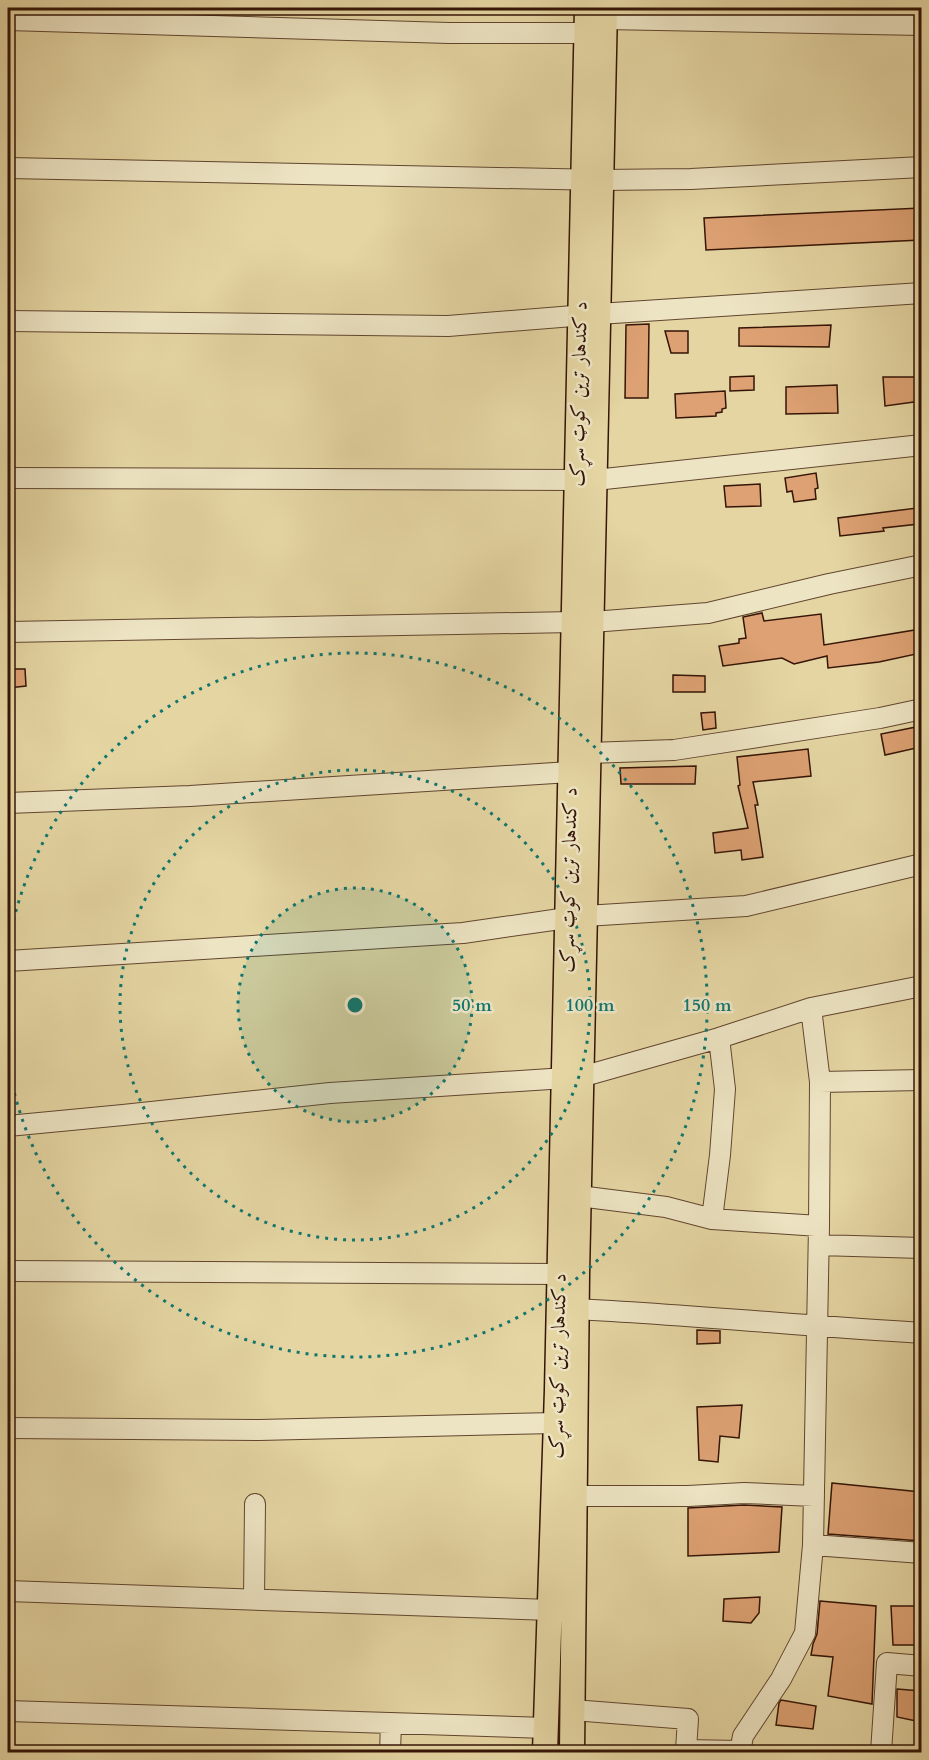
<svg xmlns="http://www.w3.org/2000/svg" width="929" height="1760" font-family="Cardo,Amiri,serif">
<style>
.building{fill:#dda173;stroke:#351507;stroke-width:1.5}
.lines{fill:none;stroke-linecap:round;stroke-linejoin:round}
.minor-casing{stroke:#61452e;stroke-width:22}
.major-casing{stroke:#351507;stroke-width:27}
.minor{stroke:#ede4c3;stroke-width:20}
.major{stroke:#e4d5a2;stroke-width:24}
.ring{fill:none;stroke:#0f766e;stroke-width:3;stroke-dasharray:3 6}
.labels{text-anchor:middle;stroke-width:5;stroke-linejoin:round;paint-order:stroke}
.street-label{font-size:20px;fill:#351507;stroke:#ede4c3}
.centre{fill:#0f766e;stroke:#ede4c3;stroke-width:3}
.ring-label{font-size:18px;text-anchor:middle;font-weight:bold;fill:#0f766e;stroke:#ede4c3;stroke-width:5;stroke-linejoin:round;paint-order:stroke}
</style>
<rect width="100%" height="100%" fill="#e4d5a2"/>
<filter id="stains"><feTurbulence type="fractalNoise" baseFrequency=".00333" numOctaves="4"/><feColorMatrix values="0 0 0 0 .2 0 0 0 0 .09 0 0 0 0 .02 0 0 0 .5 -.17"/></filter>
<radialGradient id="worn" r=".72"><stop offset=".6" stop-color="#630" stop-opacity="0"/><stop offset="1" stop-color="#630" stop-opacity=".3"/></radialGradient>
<path class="building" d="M921,208V240L706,250L704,218Z
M649,324L648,398H625L626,325Z
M831,325L829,347L739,346V328Z
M665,331H688V353H671Z
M754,376V390L730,391V377Z
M883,377H921V401L885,406Z
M837,385L838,413L786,414V387Z
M725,391L726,408L722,409V412L716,413V416L676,418L675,394Z
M816,473L818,488L815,489L816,499L794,502L792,491L787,492L785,478Z
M760,484L761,506L726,507L724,486Z
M917,508L919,524L883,528L884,531L840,536L838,518Z
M762,613L764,621L821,614L824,645L921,629V653L879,662L828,668L827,656L794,664L782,658L723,666L719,646L739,643V639L746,638L743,617Z
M8,669H25L26,686L8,688Z
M673,675L705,676V692H673Z
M715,712L716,728L703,730L701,713Z
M921,726V747L885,755L881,734Z
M808,749L811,776L753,782L758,805H755L763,857L742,860L741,850L715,853L713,833L748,828L738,786L740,785L737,757Z
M696,766L695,784H621L620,768Z
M697,1330L720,1331V1343L697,1344Z
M742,1405L739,1438L720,1436L718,1462L699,1460L697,1407Z
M832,1483L921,1492V1541L828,1534Z
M744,1505L782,1507L779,1552L688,1556V1508Z
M760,1597L759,1613L751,1623L723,1621L724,1599Z
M820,1601L876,1606L872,1704L828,1696L833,1657L811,1655L813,1644L817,1634Z
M891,1606H921V1645H893Z
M897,1689L921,1691V1722L897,1717Z
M781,1700L816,1706L813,1729L776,1725L779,1703Z"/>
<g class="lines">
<g class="minor-casing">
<path id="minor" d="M605,19L922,25
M8,20L449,33H586
M8,168L601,180L691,179L922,167
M8,321L448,326L598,314L922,293
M8,478L576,480
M595,480L922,445
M592,622L708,613L829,584L922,565
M8,632L573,622
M589,753L674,750L880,718L922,709
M8,803L190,796L570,772
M585,916L746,906L922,864
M8,961L463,933L567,918
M820,1082L922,1080
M8,1126L123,1115L330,1093L581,1077L719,1038L811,1008L922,986
M579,1196L666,1207L712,1219L819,1226
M712,1219L720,1155L725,1089L719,1038
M819,1245L922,1248
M8,1271L559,1274
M576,1309C692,1315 806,1326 922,1333
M8,1428L259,1430L555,1423
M574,1496H688L744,1493L814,1496
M813,1545L922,1553
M8,1591L550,1610
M254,1599L255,1504
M573,1710L688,1719L686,1750L740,1751
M8,1711L546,1728
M390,1752L391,1723
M740,1752L743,1736L781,1679L805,1633L813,1545L819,1226L820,1082L811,1008
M881,1752L887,1663L922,1666"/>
</g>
<g class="major-casing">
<path id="major" d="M545,1752L557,1390L587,8
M572,1752L577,1274L605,8"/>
</g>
<use href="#minor" class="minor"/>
<use href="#major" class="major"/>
</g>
<circle cx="355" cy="1005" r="117" fill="#0f766e" fill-opacity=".12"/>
<g class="ring">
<circle cx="355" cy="1005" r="117"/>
<circle cx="355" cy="1005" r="235"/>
<path d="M8 947A352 352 0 1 1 8 1063"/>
</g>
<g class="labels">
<g class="street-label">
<text transform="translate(578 394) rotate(-89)" y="7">د کندهار ترين کوټ سړک</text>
<text transform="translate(568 880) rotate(-89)" y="7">د کندهار ترين کوټ سړک</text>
<text transform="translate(557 1366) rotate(-89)" y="7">د کندهار ترين کوټ سړک</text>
</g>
</g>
<circle cx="355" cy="1005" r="9" class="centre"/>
<g class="ring-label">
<text x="472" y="1011">50 m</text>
<text x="590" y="1011">100 m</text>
<text x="707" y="1011">150 m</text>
</g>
<rect width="929" height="1760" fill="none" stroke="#e4d5a2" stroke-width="30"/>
<rect x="9" y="9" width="911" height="1742" fill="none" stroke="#351507" stroke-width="3"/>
<rect x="15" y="15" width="899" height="1730" fill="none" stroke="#351507" stroke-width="1.5"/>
<rect width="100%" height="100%" filter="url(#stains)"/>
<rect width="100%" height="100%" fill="url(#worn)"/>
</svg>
